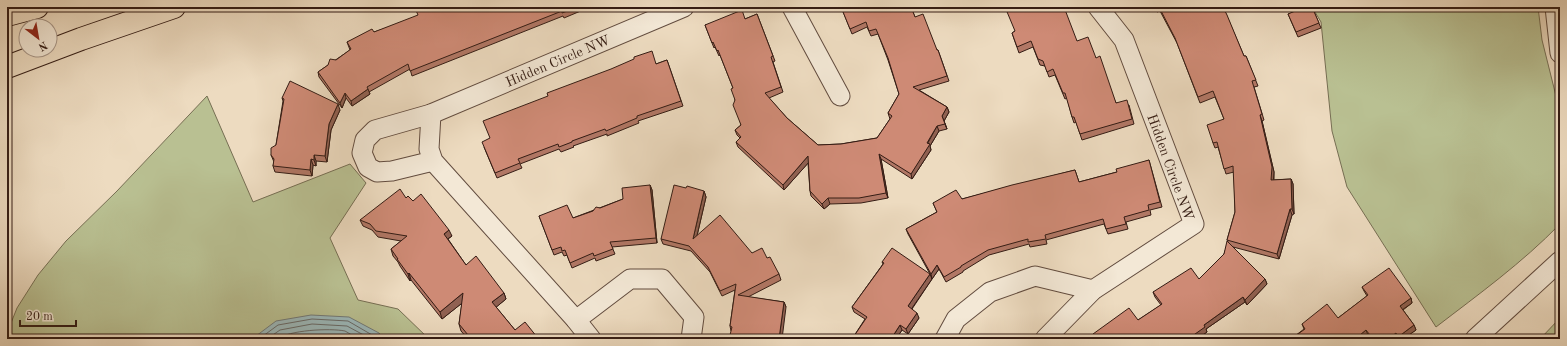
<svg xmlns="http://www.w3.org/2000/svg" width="1567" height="346" font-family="'Old Standard TT',serif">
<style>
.green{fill:#b9c092;stroke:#766e53}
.water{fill:#9cb9bb;stroke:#727a78}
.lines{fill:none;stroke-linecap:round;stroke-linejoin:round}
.shore{stroke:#686a68;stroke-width:1}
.minor-casing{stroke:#624c3f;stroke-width:21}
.major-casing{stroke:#341c14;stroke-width:24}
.minor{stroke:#f3e8d6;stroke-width:19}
.major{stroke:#eddbc0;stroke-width:22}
.wall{fill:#b17765;stroke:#341c14}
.shaded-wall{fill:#906152;stroke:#341c14}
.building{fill:#ce8a75;stroke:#341c14}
.labels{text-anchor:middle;stroke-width:3;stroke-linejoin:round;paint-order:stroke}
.street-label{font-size:14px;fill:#341c14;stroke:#f3e8d6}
</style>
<rect width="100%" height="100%" fill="#eddbc0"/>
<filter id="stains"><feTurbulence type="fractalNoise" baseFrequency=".005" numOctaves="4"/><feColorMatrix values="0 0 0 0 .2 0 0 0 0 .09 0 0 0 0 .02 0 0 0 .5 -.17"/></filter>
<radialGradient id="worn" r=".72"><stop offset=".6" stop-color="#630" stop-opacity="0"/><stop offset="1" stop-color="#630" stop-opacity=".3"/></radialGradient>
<path class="green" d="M1312,7H1538L1542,40L1560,112V224C1522,263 1479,294 1436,327L1347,187L1332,131L1321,22Z
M207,96L253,202L350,164L366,183L330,238L358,300L398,309L429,339H7V333L17,308L38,275L66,241L117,191Z
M1560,318V339H1540Z"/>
<path class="water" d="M311,315L349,317L379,333L384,339H252L276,321Z"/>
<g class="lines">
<path class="shore" d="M259,339L278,325L312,319L348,321L379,339
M267,339L280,330L312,324L347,326L371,339
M277,339C289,330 330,328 345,331C349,333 354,337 359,339"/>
<g class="minor-casing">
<g id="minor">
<path d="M792,7L840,96"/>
<path d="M1555,7L1560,53"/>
<path d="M431,114L429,149L433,161L576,320L591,339"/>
<path id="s1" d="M433,161L392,171L377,172L368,167L362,153L365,140L375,130L431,114L684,7"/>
<path d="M576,320L630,279H662L694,317L691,339"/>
<path d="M945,339L956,319L990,292L1035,276L1093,290"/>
<path d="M1045,339L1093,290L1194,224L1124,40L1098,7"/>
<path d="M1475,339L1560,261"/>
</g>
</g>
<g class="major-casing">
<path id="major" d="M7,15L37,7
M7,67L81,39L174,7"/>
</g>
<use href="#minor" class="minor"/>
<use href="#major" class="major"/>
</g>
<path class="wall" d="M450,7H588L583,9V10L564,18L563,16L412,76L410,69L369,92L370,94L352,106L346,98L342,108L319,77L318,72L350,50L347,42L374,32L442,10Z
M835,7H911L915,17L937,50H938L949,81L919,90L947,107L949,112L944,121L947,129L939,131L930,146L931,150L912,179L881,159L888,198L861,203L830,204L824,209L811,196L810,191L808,163L784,190L738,147L736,142L740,138L737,135L735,130L741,125L735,100L733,88L720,55L719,56L715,47L714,48L705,25L745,19L757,14L775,61L773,62L783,92L769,98L787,118L818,145L841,144L877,138L890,119L888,113L899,94L888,60L878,34L871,36L867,27L852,34L842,9L837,11Z
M1154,7H1223L1244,56H1246L1258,86L1254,87L1264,120L1262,121L1274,172V180L1291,179L1293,184L1294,214L1292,215L1279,259L1233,247L1265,279L1267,284L1247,305L1245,302L1206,329L1207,332L1197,339H1095L1093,334L1138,320L1161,305L1155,297L1153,292L1199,279L1224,254L1228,242L1227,240L1235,212L1234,172L1226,174L1218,147L1215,148L1213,143L1224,119L1215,97L1200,103L1177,43L1160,11L1157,12Z
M1312,7L1321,28L1298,37L1288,14Z
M1015,31L1077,41L1096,58L1116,103L1129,105L1134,124L1082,140L1076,122L1074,123L1072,117L1067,98L1065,99L1055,75L1049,77L1045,66L1040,65L1033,47L1019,53L1012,33Z
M667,60L683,106L638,121L639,123L607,136V134L573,146L574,147L561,152L559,149L520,164L522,168L497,178L484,147L656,64Z
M282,98L340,110L331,130L327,162L316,161V166L313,165L312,176L275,172L273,166L274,162L271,155L276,145L283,101Z
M1149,160L1162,207L1150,210L1151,215L1126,222L1128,229L1108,234L1104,224L1046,240L1047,244L1030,247L1029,244L989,255L963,271V272L946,282L939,269L932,279L931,277L932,279L912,309L919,318L908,334L902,330L896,339H852L865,319L854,312L852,307L883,264L882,262L930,274L908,234L906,229L937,212L933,203L962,199L1075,170L1079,182L1117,172Z
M650,185L652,190L657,243L612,247L615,254L596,261L595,258L572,268L567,255L564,256L562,252L554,255L539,216L573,218L623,199Z
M704,191L706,197L697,236L767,258L779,274L781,280L748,297L784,302L786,307L731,331L730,326L735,290L722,296L710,272L691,251L663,244L661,239Z
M406,198L413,201L452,236L448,239L466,265L504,293L506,299L496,307L515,330L537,337L538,339H468L461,331L459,324L462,303L442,319L411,280L410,281L400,266L398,262L393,256L391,249L401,241L378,237L372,230L363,226L360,220Z
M1362,287L1411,298L1412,303L1403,310L1414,325L1416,330L1403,339H1399L1397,337L1395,339H1371L1368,335L1362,339H1291L1304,329L1302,324L1338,318L1367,296L1364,291Z"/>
<path class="shaded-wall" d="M368,89L370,94L352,106L351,101Z
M345,93L346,98L342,108L340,103Z
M338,104L340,110L331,130L327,162L325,156L329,124Z
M947,107L949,112L944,121L947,129L942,116Z
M1260,115L1262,121L1274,172L1273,186L1271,180Z
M937,126L939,131L930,146L931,150L912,179L911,174Z
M879,154L881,159L888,198L886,193Z
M314,155L316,161V166L314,160Z
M808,156L810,161L784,190L783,185Z
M311,159L313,165L312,176L310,170Z
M1291,179L1293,184L1294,214L1292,209Z
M650,185L652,190L657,243L656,238Z
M704,191L706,197L695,244L693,239Z
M828,198L830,204L824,209L822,204Z
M1290,209L1292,215L1279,259L1277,254Z
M449,230L452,236L446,240L444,234Z
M937,265L939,269L932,279L931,274Z
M409,273L411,280L410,281L408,274Z
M930,274L932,279L910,311L908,306Z
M1265,279L1267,284L1247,305L1245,300Z
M463,293L466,300L442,319L440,312Z
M504,293L506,299L494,309L492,302Z
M1243,297L1245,302L1206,329L1207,332L1197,339H1188L1204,325Z
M1411,298L1412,303L1402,310L1400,306Z
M784,302L786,307L782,339H779Z
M917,313L919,318L908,334L906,329Z
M900,325L902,330L896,339H891Z
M1414,325L1416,330L1403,339H1399L1398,337Z
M1366,330L1368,335L1362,339H1355Z
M1396,333L1397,337L1395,339H1388Z"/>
<path class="building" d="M417,7H441L442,10L450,7H578L562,13V11L410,71L408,64L367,87L368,89L351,101L345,93L340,103L318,72L328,65L330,59L336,60L351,49L347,42L372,29L374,32L418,15L415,8Z
M841,7H911L915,17L923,14L937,50H938L947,76L913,87L947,107L942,116L945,124L937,126L927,143L930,144L911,174L879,154L886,193L859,198H828L822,204L810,191L808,156L783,185L736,142L741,137L735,130L741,125L733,105L735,100L731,89L733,88L718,50L717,51L713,42L712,43L705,25L742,10L745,19L757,14L773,56L771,57L781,87L765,93L787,118L818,145L841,144L877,138L892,116L888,113L899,94L888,58L876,29L869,31L866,22L850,29Z
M1005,7H1064L1077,41L1088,37L1096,58L1100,56L1116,103L1127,100L1132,119L1080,134L1074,117H1072L1065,93H1063L1053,69L1047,72L1043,61L1038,59L1031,41L1017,47L1012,33L1015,31Z
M1159,7H1223L1227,15L1244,56H1246L1256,80L1252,81L1262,114L1260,115L1272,167L1271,180L1291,179L1292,209H1290L1277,254L1227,240L1235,212L1233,166L1224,169L1217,142L1213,143L1207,125L1224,119L1213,91L1198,97L1175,38Z
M1305,7H1312L1319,23L1296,32L1288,14Z
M652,51L656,64L667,60L681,101L637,116V118L606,131L605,129L572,141V142L559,147L558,144L518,159L520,163L495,173L482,142L490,138L483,121L548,96L547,93L611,69L634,59V57Z
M290,81L338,104L329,124L325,156L314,155V160L311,159L310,170L273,166L274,159L271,155V148L276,145L284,99L282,98Z
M1149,160L1160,202L1148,205L1149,210L1124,217L1126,224L1106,229L1103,219L1045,235L1046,239L1028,242V239L988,250L961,266V267L944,277L937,265L931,274L906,229L937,212L933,203L956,190L962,199L1012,185L1075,170L1079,182L1117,172L1116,169Z
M650,185L656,238L610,242L613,249L594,256L593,253L570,263L565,250L562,251L561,247L552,250L539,216L567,205L573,218L593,211L596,207L600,208L623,199L622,188Z
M674,185L686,188L687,186L704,191L693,239L720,215L752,253L762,248L767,258L770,257L779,274L738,295L784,302L779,339H729L732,327L730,326L736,284L720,291L708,267L689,246L661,239Z
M400,189L406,198L408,196L413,201L421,194L449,230L444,234L466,265L476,256L504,293L492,302L515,330L525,322L537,337L535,338L536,339H468V335L459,324L463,293L440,312L409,273L408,274L397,259H398L391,249L407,236L376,231L370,224L360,220Z
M1227,241L1265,279L1245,300L1243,297L1204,325L1205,327L1188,339H1097L1093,334L1129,308L1138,320L1162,304L1153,292L1191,268L1199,279L1224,254Z
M892,248L930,274L908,306L917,313L906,329L900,325L891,339H852L867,317L852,307L884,263L882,262Z
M1389,268L1411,298L1400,306L1414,325L1398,337L1396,333L1388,339H1373L1366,330L1355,339H1291L1305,329L1302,324L1327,304L1338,318L1368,295L1362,287Z"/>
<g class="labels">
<g class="street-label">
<text dy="5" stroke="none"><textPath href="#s1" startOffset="306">Hidden Circle NW</textPath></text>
<text transform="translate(1171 167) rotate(70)" y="5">Hidden Circle NW</text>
</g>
</g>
<rect width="1567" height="346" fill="none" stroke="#eddbc0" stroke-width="24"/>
<rect x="8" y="8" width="1551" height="330" fill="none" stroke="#341c14" stroke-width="2"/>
<rect x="12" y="12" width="1543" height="322" fill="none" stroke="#341c14"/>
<g transform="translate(38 38) rotate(149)"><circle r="19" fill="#f3e8d6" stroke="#a79688"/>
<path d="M0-3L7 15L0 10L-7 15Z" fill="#8f2418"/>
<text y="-6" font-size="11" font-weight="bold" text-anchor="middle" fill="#341c14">N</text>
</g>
<path d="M20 320v6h56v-6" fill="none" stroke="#341c14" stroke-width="2"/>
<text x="26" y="320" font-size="12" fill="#341c14" stroke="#f3e8d6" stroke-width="3" paint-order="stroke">20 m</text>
<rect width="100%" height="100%" filter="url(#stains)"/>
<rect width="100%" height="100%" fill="url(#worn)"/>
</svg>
